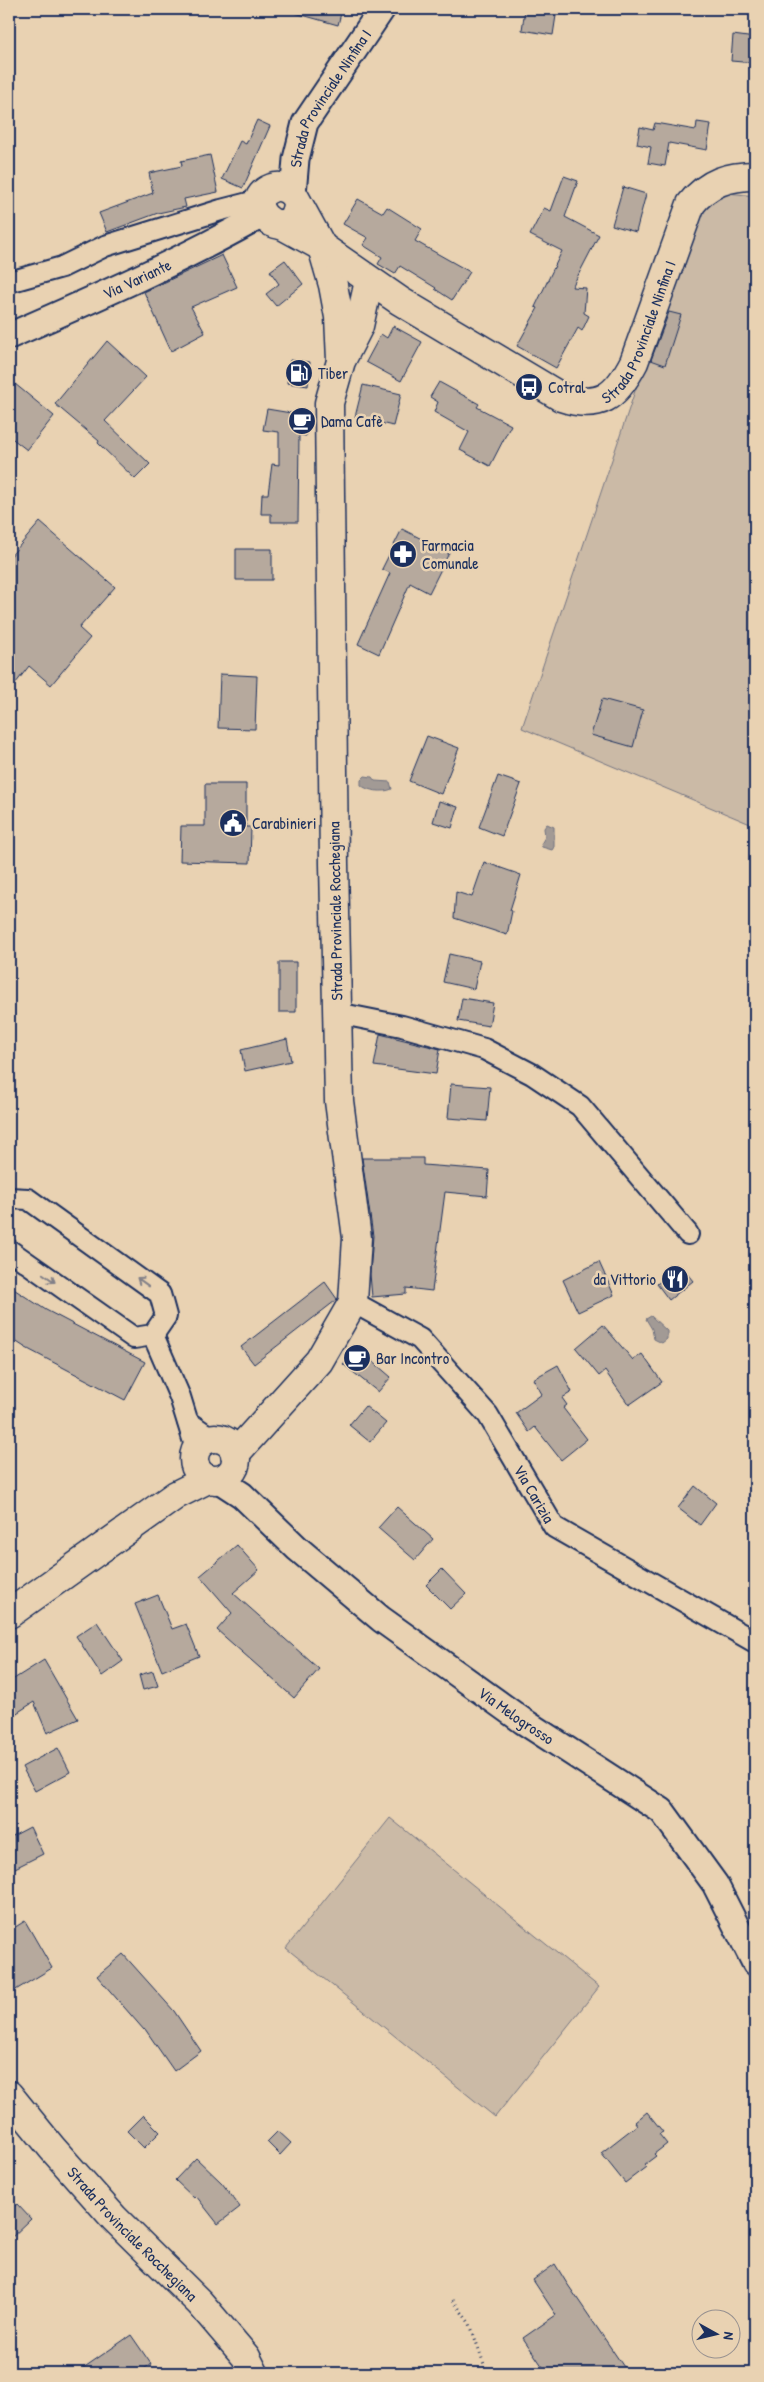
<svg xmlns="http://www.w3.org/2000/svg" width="764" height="2382" font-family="'Patrick Hand',sans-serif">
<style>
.green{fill:#cbbaa6;stroke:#737482}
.water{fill:#a29a95;stroke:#6c6f7f}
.building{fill:#b6a99d;stroke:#1b2f5e}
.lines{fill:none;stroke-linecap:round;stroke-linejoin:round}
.minor-casing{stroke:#1b2f5e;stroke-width:24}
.tertiary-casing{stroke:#1b2f5e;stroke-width:29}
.secondary-casing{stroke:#1b2f5e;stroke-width:31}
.path{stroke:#1b2f5e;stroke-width:3;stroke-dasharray:1 4;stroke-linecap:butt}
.minor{stroke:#e9d2b2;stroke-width:20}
.tertiary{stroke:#e9d2b2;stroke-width:25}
.secondary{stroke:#e9d2b2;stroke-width:28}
.oneway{stroke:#828088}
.labels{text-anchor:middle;stroke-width:5;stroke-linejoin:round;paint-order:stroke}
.street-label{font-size:16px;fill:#1b2f5e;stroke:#e9d2b2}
.poi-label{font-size:16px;fill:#1b2f5e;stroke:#e9d2b2;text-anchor:start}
</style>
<rect width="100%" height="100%" fill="#e9d2b2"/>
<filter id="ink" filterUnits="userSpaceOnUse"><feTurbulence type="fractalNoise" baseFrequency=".02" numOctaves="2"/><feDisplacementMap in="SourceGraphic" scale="10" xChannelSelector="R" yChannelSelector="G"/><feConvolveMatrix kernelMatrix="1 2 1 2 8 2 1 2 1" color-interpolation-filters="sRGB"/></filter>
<g filter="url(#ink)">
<path class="green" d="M728,193L755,196V826L522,728L693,218L714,198Z
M390,1818L599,1987L495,2117L286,1948Z"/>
<path class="water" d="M365,776L372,777L375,781L390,782L392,789C384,793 367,791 361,785V780Z
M547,824L554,827V847L552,850L542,847L541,844L545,837L544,828Z
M651,1316L667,1331V1339L662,1343L654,1339L652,1329L646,1319Z"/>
<path class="building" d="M296,9H342L338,25L295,13Z
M525,9H557L553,35L522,30Z
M733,35L755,38V63L731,61Z
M257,120L270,126L243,188L222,179L240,141L246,144Z
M697,122L711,124L707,150L669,143L665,166L648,163L651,147L637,144L640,127L653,130L655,123L696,130Z
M210,155L218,192L184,199L186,207L158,213L107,232L99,213L153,193L149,173L182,166L181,161Z
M564,176L578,181L565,217L599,235L572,287L586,288L584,313L589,316L582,331L578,328L556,368L517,346L538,308L535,307L562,251L530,235L544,208L551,211Z
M623,187L646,194L636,232L612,225Z
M358,199L383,213L387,207L422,229L415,241L470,272L452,300L435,289L436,288L400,266L395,274L378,264L382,257L363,245L368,238L343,224Z
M222,255L237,287L191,307L205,333L171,351L144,292Z
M285,260L303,284L276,306L266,294L279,284L270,271Z
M669,312L681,315L665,365L651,360Z
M393,326L422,342L401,381L366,362L381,334L387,338Z
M107,341L146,377L105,421L150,464L135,479L98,443L99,441L55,404Z
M290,360L310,362L308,386L287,383Z
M9,379L54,416L27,450L9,436Z
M439,382L479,404L477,407L511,425L490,466L460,450L469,432L434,412L438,402L430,397Z
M363,385L401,394L393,426L355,417Z
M267,409L309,416L306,436L299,435L298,522H271V514H261L262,494H268L272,464L279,465V432L263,430Z
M40,522L115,587L79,628L90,638L51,685L29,666L9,692V558Z
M402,529L449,553L429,593L410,583L379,654L358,644L390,573L382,569Z
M236,549H272V580H236Z
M220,674L257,676L255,729L218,728Z
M602,699L643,710L633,747L591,735Z
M427,736L459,748L441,794L409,781Z
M498,776L521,784L502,836L479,827Z
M205,784H246V827H251L250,863L180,861L181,826H205Z
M439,801L458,807L452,828L433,822Z
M484,862L521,875L510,910L512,911L507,935L454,918L456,892L472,897Z
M449,954L480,961L474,989L443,982Z
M279,962H296V1012H279Z
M462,998L493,1003L489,1026L458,1021Z
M380,1034L440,1049L436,1074L374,1066Z
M287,1039L291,1061L245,1071L241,1050Z
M451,1084L490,1087L487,1121L448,1118Z
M362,1158H423V1165L489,1170L487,1196L445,1192L432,1291L406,1288V1294L372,1297L370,1274L373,1236Z
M599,1262L614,1295L578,1312L563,1280Z
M681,1266L693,1281L669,1300L657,1284Z
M325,1282L337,1299L335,1301L254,1364L241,1347Z
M9,1286L46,1310L145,1362L125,1400L26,1348L9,1337Z
M603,1325L633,1360L642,1354L662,1382L629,1405L605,1371L599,1376L576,1348Z
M357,1348L391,1377L378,1392L343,1364Z
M558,1365L572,1392L562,1398L567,1405L563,1408L587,1439L561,1460L535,1427L529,1432L516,1413L542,1394L533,1379Z
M365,1406L386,1423L370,1442L349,1425Z
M695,1486L716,1503L700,1525L678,1508Z
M397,1507L433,1539L415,1560L378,1528Z
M237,1545L259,1570L233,1593L319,1669L294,1698L217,1630L232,1613L200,1576Z
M442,1569L466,1594L450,1609L426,1585Z
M158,1595L172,1629L186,1624L199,1656L162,1671L135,1604Z
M97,1622L123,1661L102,1676L76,1636Z
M44,1660L78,1719L47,1733L34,1702L9,1718V1682Z
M153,1671L158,1686L143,1690L139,1675Z
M58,1748L70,1772L35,1791L22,1767Z
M30,1827L43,1854L9,1871V1838Z
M25,1921L52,1968L9,1994V1931Z
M123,1954L174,2011L201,2051L174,2071L145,2029L144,2030L97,1976Z
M647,2112L663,2132L659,2134L667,2144L654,2154L656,2156L644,2165L646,2167L625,2183L601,2153L637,2125L635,2122Z
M143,2115L160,2132L144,2148L127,2131Z
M278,2131L291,2143L280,2155L267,2142Z
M196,2158L222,2183L240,2207L218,2224L196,2196L194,2198L175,2180Z
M17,2204L31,2219L9,2240V2212Z
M555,2264L566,2282L628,2373H547L523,2338L556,2315L533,2280Z
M131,2335L151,2364L138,2373H76Z"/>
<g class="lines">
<g class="minor-casing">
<g id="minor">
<path d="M9,282L62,267L105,246L221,210L260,200"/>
<path d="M337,1013L402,1026L484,1049L532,1074L580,1106L688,1234"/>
<path d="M9,1198L28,1199L160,1294L166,1316L153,1335L134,1338L9,1250"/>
<path id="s1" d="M353,1302L420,1339L488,1415L554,1527L755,1642"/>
<path d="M153,1335L180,1397L196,1449"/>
<path d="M188,1422L211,1438"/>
</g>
</g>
<g class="tertiary-casing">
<g id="tertiary">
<path id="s2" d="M293,194L296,159L305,123L382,9"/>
<path id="s3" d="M9,336C94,299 181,261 262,215"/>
<path id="s4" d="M219,1480L242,1495L298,1549L381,1619L523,1721L662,1811L715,1884L755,1963"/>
</g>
</g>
<g class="secondary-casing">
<g id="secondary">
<path d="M297,205C290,252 234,202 272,188C280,185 287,188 293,194L322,247L333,285L339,317L341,360"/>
<path id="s5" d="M280,224L322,247L400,301L561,397C600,410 616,397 634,362L691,204C708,182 729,176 755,176"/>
<circle cx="215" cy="1459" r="21"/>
<path d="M235,1454L319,1361L353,1302L357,1238L339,1101L334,864L329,403L341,361L359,326L369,281"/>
<path d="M9,1614L176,1495L208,1479"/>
<path id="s6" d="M9,2095L52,2148L114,2218L200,2303L246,2357L254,2373"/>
</g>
</g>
<path class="path" d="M453,2300L470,2324L487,2373"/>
<use href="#minor" class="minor"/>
<use href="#tertiary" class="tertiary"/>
<use href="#secondary" class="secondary"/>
</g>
<defs><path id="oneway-shaft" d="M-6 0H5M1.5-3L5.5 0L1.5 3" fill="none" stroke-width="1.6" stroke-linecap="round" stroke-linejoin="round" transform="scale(1.25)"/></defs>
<g class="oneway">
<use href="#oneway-shaft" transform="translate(49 1278) rotate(35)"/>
<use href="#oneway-shaft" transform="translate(143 1282) rotate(-144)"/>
</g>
</g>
<defs>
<g id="fuel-disc" transform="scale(1.4375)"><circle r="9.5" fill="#1b2f5e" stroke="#e9d2b2"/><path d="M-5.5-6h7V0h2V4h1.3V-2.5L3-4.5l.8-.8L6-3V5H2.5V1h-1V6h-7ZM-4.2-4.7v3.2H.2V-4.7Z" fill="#fff"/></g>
<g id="bus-disc" transform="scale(1.4375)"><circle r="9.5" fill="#1b2f5e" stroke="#e9d2b2"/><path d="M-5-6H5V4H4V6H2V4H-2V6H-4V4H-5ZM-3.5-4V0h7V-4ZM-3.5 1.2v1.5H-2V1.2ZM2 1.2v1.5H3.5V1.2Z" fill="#fff"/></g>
<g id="cafe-disc" transform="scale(1.4375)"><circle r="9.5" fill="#1b2f5e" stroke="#e9d2b2"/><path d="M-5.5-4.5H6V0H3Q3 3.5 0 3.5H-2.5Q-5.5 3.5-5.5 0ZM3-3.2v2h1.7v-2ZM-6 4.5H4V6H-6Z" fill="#fff"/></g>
<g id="pharmacy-disc" transform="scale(1.4375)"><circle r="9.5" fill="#1b2f5e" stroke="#e9d2b2"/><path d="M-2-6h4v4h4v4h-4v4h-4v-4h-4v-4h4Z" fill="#fff"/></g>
<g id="civic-disc" transform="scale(1.4375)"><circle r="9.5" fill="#1b2f5e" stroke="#e9d2b2"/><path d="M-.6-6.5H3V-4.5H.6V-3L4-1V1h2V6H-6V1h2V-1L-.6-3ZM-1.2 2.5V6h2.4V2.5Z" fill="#fff"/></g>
<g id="restaurant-disc" transform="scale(1.4375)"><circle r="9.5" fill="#1b2f5e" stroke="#e9d2b2"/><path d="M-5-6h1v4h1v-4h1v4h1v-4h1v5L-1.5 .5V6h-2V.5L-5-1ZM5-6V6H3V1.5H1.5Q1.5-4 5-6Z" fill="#fff"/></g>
</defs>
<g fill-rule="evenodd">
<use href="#fuel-disc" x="299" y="373"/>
<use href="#bus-disc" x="529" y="387"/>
<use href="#cafe-disc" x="302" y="421"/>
<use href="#pharmacy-disc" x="403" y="554"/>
<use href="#civic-disc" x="233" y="823"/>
<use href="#restaurant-disc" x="675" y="1279"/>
<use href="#cafe-disc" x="357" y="1358"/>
</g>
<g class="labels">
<g class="street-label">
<text dy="6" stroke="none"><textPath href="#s2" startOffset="105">Strada Provinciale Ninfina I</textPath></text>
<text dy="6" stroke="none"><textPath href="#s3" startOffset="140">Via Variante</textPath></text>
<text dy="6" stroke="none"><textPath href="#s5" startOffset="451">Strada Provinciale Ninfina I</textPath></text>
<text transform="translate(335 911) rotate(-91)" y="6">Strada Provinciale Rocchegiana</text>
<text dy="6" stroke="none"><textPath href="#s1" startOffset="270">Via Carizia</textPath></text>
<text dy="6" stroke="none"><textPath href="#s4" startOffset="380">Via Melogrosso</textPath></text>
<text dy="6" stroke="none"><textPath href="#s6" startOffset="186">Strada Provinciale Rocchegiana</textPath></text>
</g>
<g class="poi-label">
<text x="318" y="379">Tiber</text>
<text x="548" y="393">Cotral</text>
<text x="321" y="427">Dama Cafè</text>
<text x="422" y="551">Farmacia<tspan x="422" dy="18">Comunale</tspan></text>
<text x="252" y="829">Carabinieri</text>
<text x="656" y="1285" text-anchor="end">da Vittorio</text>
<text x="376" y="1364">Bar Incontro</text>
</g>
</g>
<rect width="764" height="2382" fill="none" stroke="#e9d2b2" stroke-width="30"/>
<rect x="15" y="15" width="734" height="2352" fill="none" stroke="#1b2f5e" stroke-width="2" filter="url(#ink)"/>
<g transform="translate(716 2334) rotate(98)"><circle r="24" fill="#e9d2b2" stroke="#979190"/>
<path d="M0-4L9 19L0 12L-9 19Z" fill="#1b2f5e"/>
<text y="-8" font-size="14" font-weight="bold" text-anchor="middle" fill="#1b2f5e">N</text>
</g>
</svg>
